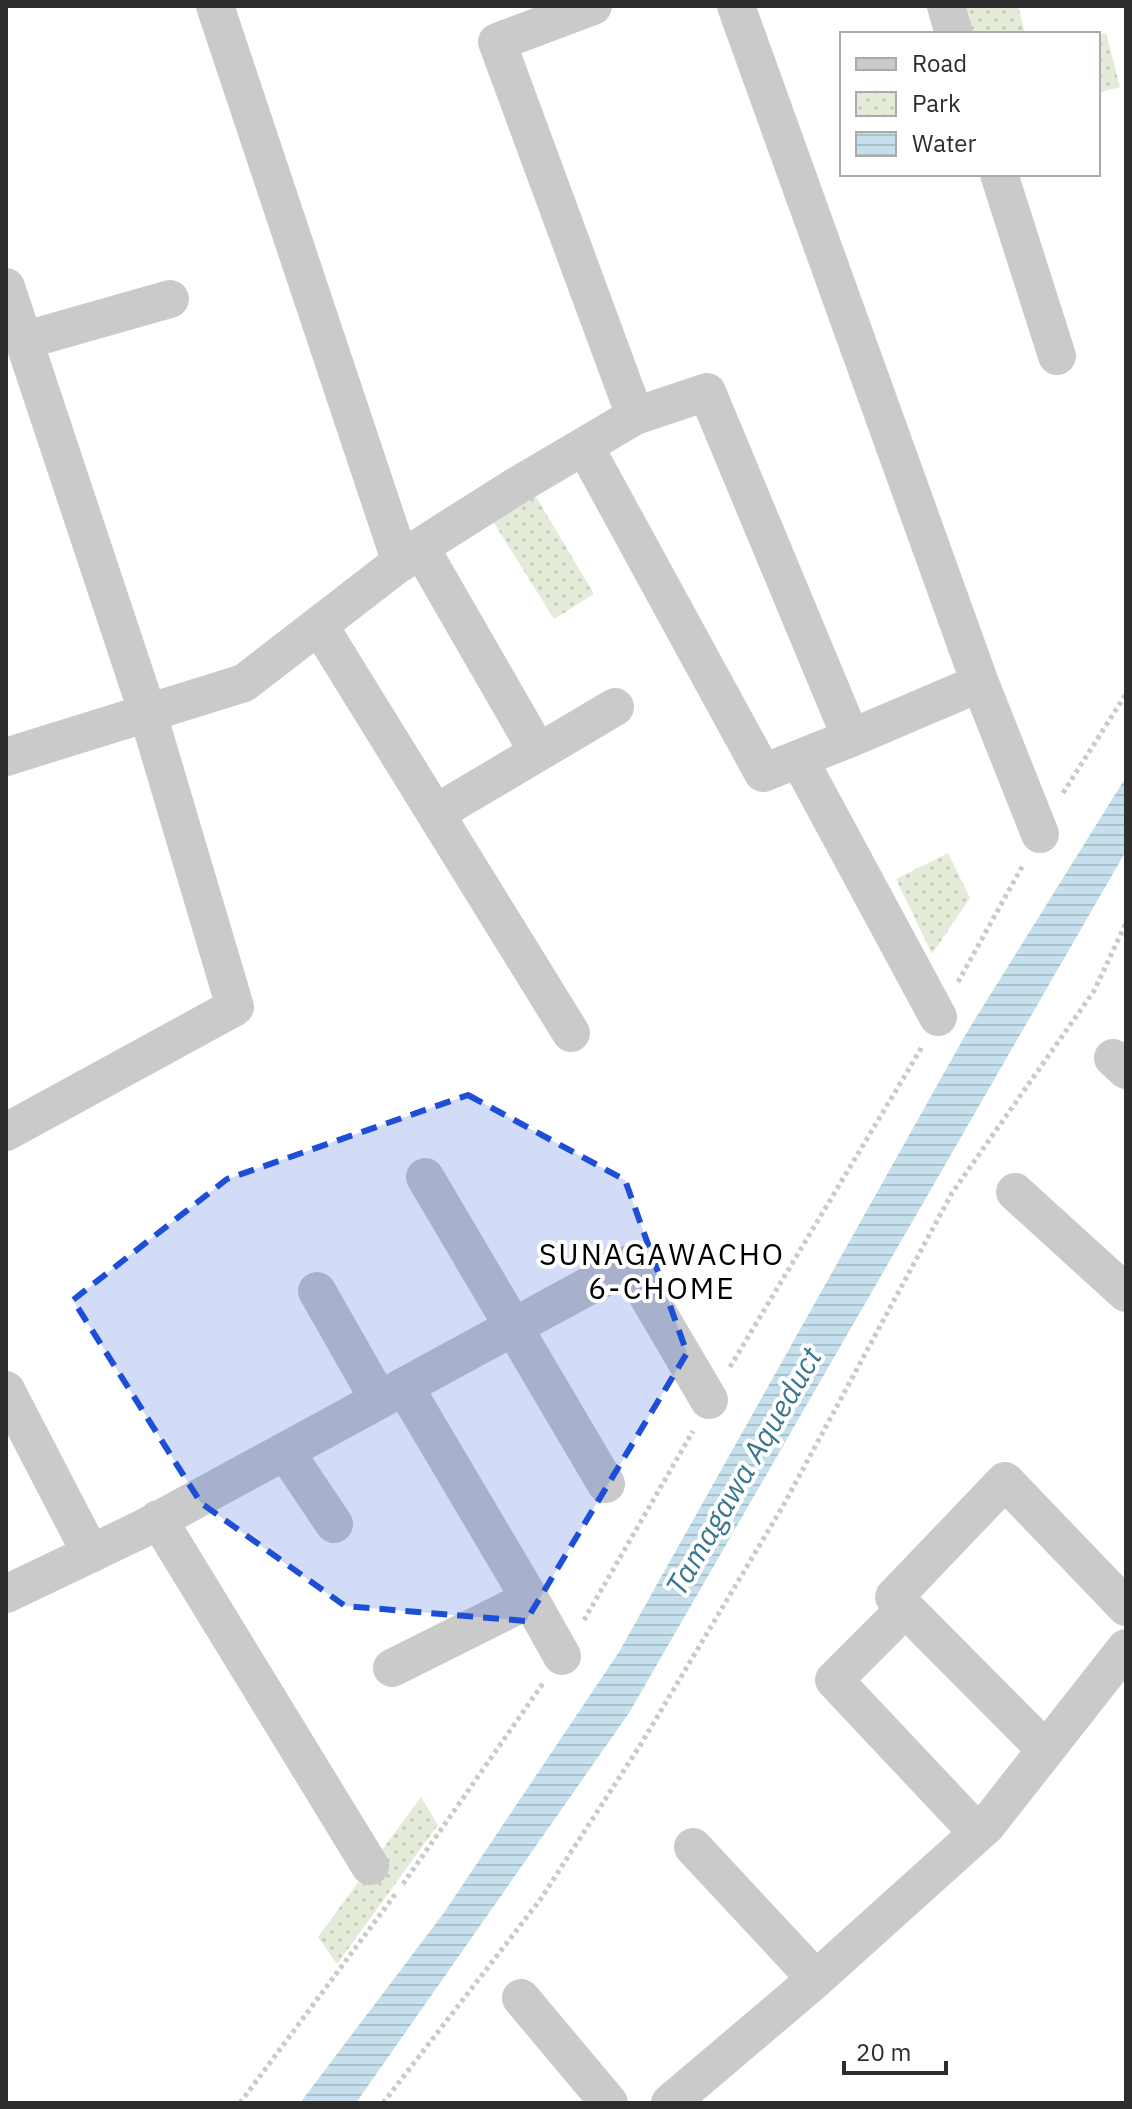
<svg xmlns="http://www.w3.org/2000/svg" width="1132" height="2109" font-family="'IBM Plex Sans',sans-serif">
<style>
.park{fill:url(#park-dots)}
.water{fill:url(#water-rules)}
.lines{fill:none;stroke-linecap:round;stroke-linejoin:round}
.path{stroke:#cacaca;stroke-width:5;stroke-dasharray:4 4;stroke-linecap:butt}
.minor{stroke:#cacaca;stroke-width:38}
.marked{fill:#1d4ed8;fill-opacity:0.2;stroke:#1d4ed8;stroke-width:6;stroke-dasharray:16 10;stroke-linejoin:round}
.labels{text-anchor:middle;stroke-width:8;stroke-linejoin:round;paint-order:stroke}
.neighbourhood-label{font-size:30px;letter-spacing:2px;fill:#000;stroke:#fff}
.water-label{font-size:30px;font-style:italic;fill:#397690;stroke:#fff}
</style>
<defs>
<pattern id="park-dots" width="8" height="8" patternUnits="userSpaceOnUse" patternTransform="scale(2)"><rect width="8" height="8" fill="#e4ebd9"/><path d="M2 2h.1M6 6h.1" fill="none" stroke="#c4cabb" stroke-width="1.8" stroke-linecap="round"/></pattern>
<pattern id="water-rules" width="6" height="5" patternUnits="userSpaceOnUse" patternTransform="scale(2)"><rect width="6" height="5" fill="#c5e0ec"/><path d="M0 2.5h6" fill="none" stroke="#aac0cb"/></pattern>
</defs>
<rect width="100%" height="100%" fill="#fff"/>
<path class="park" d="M964,6H1018L1025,34H972Z
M1106,33L1120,87L1098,93V35Z
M532,490L594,594L554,619L489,515Z
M948,853L970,898L932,954L896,879Z
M421,1797L438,1825L337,1964L318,1937Z"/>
<path class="water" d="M1126,777V851L629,1713L356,2103H300L443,1914L619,1652L967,1032Z"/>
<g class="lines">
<path class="path" d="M1063,793L1126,694
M958,982L1023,865
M730,1367L922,1047
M584,1620L693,1431
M403,1884L544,1682
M240,2103L397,1892
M383,2103L540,1900L641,1744L783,1506L952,1193L1094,991L1126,923"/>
<path class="minor" d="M215,6L401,563
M593,6L497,42L635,416
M736,6L980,683L1040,834
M946,6L954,34
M999,174L1057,356
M6,287L148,714L235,1007L6,1132
M22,341L170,299
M585,447L763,773L851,738
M420,547L538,752
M320,627L571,1033
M6,757L244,683L420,547L513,488L635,416L707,392L851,738L980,683
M800,761L938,1017
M436,813L615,707
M1113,1058L1126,1070
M425,1177L606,1484
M1015,1192L1126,1293
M317,1291L379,1400
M6,1390L91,1554
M285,1451L334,1524
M158,1519L370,1866
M6,1594L142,1529L629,1264L709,1400
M530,1599L562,1656
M905,1609L834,1680L978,1833
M392,1668L530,1599L404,1386
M1046,1750L894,1597L1005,1481L1126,1607
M693,1847L816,1979
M521,1998L609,2103
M670,2103L816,1979L986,1826L1126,1648"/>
</g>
<path class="marked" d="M468,1095L625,1180L687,1353L526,1621L345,1606L201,1503L73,1300L227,1179Z"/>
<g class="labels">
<g class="neighbourhood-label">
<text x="662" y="1265">SUNAGAWACHO<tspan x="662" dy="34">6-CHOME</tspan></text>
</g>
<g class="water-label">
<text transform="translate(744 1472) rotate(-60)" y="10">Tamagawa Aqueduct</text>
</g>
</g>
<rect width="1132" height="2109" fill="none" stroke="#2d2d2d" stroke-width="16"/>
<rect x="840" y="32" width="260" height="144" fill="#ffffff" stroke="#ababab" stroke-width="2"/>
<rect x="856" y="58" width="40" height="12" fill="#cacaca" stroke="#ababab" stroke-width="2"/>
<text x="912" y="72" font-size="24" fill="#2d2d2d">Road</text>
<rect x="856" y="92" width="40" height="24" fill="url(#park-dots)" stroke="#ababab" stroke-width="2"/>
<text x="912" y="112" font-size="24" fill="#2d2d2d">Park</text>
<rect x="856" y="132" width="40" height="24" fill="url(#water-rules)" stroke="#ababab" stroke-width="2"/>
<text x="912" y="152" font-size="24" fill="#2d2d2d">Water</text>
<path d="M844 2061v12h102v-12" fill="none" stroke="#2d2d2d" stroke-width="4"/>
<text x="856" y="2061" font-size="24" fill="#2d2d2d" stroke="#ffffff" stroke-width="6" paint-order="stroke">20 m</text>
</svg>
